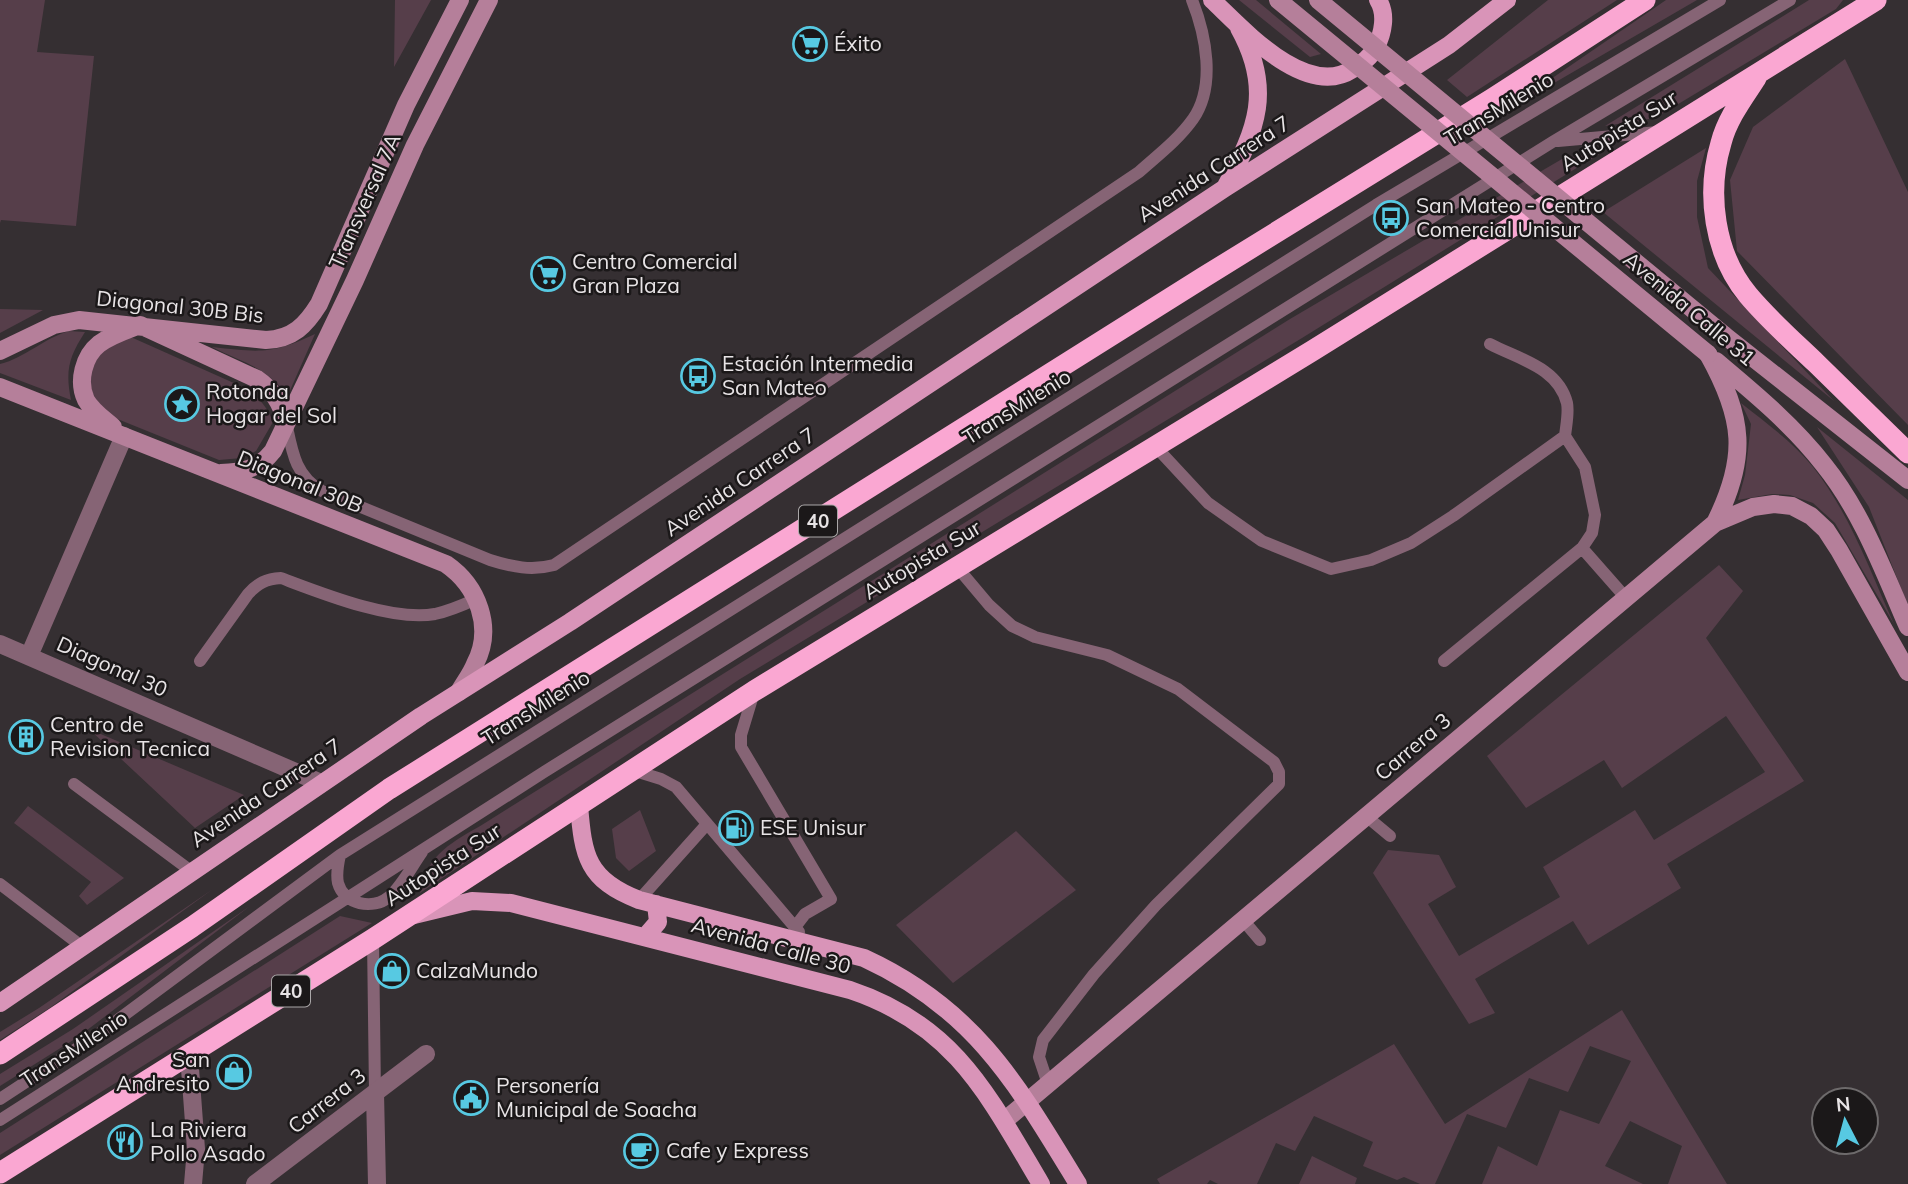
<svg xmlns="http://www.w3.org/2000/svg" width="1908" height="1184" font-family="Mulish,sans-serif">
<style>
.green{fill:#563e4a}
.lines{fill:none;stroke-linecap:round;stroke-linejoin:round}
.lane{stroke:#866475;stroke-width:12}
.street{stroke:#866475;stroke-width:18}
.secondary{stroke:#b57f9a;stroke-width:18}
.primary{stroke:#d994b8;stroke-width:18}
.highway{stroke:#faa7d2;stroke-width:21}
.secondary-bridge{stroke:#b57f9a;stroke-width:18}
.labels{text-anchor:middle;stroke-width:5;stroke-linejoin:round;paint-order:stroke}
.shield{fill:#1b1819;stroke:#aaa7a8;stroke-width:2}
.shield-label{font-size:19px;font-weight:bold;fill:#e8e4e6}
.poi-label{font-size:21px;fill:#e8e4e6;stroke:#1b1819;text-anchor:start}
.street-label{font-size:21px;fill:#e8e4e6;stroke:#1b1819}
</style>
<rect width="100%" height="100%" fill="#352f32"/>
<path class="green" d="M0,0H45L37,52L94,56L76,226L1,220L0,223Z
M395,0H431L394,67Z
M1239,0H1256L1321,54L1310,57Z
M1548,0H1617L1467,97L1447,80Z
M1666,0H1697L1494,118Z
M1809,0H1843L1836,9L1655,118L1605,126Z
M1845,59L1908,192V425L1737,251L1730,180L1753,127Z
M1706,148L1697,181V217L1708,268L1834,401L1603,212Z
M1604,151L1302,338L740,679L420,893C428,852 452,843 485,823L1290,319L1562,159Z
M0,309L43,310L0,333Z
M69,331L85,332C69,357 65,370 71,400L0,373V364C25,358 44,338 69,331Z
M315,334L288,395C261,364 245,364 212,347C259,352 271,355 315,334Z
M128,338H133L245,388C259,398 267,406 273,422L256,451L242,458L219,460L115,418C96,404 81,384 96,361C99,356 103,351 107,348C113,344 121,341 128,338Z
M1741,403C1766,423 1793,442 1813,467C1850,514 1870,571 1894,624L1835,523L1813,503L1790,495L1772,494L1738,500L1745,475L1751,424Z
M1817,427L1908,500V606L1869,507Z
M1719,565L1743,591L1706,638L1804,781L1667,864L1681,888L1588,945L1573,921L1475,979L1495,1013L1469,1024L1373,873L1388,850L1439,855L1456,887L1428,904L1459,956L1560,897L1543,867L1635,810L1654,840L1765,772L1726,716L1622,788L1604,760L1526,808L1487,756Z
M89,729L244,795L195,828Z
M28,806L124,878L87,905L79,896L91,882L14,823Z
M640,810L656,851L629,871L616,858L612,829Z
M1016,831L1076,890L953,983L896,925Z
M213,889L51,1007L0,1040V1032L39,1008Z
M250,906L78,1037L0,1086V1074L73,1029Z
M340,916L372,923L0,1155V1133Z
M1622,1010L1727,1184H1668L1682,1146L1630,1121L1605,1166L1643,1184H1482L1498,1146L1537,1166L1560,1110L1599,1124L1631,1061L1590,1046L1568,1092L1529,1078L1506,1128L1467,1114L1435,1184H1420L1404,1177L1397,1180L1363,1166L1373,1142L1314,1116L1295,1151L1276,1143L1257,1184H1218L1210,1180L1207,1184H1160L1157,1179L1394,1044L1445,1124Z
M1312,1156L1357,1178L1355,1184H1299Z"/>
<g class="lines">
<path class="lane" d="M1558,141L1658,132
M286,422C292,451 295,476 322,491L490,560C512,567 532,571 554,565L1139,172C1158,155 1178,140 1193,119C1216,86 1206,35 1192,0
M1155,446L1208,503L1262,541L1331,569L1371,560L1411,543L1453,516L1565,436C1566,426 1569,413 1567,403C1558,367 1518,359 1490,344
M1582,548L1626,598
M957,567L989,605L1012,626L1035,637L1107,655L1178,689L1274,762L1279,772V784L1156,905L1094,974L1043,1040L1039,1057L1048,1084
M200,661L248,594C258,583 266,579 281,578C321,593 393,622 435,614C449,611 463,605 476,599
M1444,661L1582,548L1592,533L1595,515L1585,467L1565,436
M754,692L741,735V747L831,899L805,914L795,927
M632,770L661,779L676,787L799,932
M74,784L191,871
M1366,816L1390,836
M340,855C338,864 336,874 338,883C344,905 373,910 389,897C402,886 412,866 422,852
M0,884L84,948
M639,900L707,824
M1243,920L1260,940
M373,939L375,1093
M0,1099L96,1036L340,855L1376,205L1720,0
M0,1120L544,772L1554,141L1790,0"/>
<path class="street" d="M0,644L321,783
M29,656L124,436
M189,1055L196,1149L193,1184
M375,1093L377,1184
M255,1184L426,1054"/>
<path class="secondary" d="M1724,335L1908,480
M0,351L54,325L79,320L266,340C293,339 306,325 319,304L406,105L460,0
M1716,361C1754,393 1793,425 1824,465C1862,512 1884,572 1908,627
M0,387L446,564C478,586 494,628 475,664C471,674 464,683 459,692
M113,427C104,419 92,411 86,400C77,381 84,356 99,344C111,335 127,330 140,325L257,379C273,390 281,403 286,422
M221,473C243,472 259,469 273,451L355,280L415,145L489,0
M1715,523L1753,507L1774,504L1792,506L1811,516L1826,530L1839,550L1908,672
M1004,1121L1715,523C1748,457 1744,418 1708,354"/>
<path class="primary" d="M1212,0C1243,29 1306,100 1353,69C1362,63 1371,57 1376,47C1383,33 1387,14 1378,0
M1226,186C1257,129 1273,89 1239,28
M579,805C583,856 587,880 639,900L864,958C975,1009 1017,1084 1078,1184
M414,915L472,901L511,903L850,990C955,1025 988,1095 1041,1184
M645,937L658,922L656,904
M0,1003L421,716L570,622L1225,188L1449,45L1507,0"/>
<path class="highway" d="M1756,78C1743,98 1727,119 1721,143C1706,193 1714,254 1748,295C1769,320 1793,341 1816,363C1847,393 1877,423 1908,453
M0,1054L192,927L389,789L1204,277L1492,99L1645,0
M0,1173L373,939L754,691L1312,351L1876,0"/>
<path class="secondary-bridge" d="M1278,0L1708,354
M1318,0L1724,335"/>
</g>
<defs>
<g id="supermarket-ring" transform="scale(1.75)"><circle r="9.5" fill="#1b1819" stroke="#57c9e2" stroke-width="1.5"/><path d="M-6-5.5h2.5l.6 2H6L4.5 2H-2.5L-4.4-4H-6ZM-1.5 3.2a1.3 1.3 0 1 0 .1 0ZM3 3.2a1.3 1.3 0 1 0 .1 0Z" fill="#57c9e2"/></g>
<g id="bus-ring" transform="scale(1.75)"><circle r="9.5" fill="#1b1819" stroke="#57c9e2" stroke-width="1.5"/><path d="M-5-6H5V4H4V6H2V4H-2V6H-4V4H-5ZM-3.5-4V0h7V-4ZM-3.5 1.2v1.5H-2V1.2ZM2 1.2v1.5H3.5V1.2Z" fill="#57c9e2"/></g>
<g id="sight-ring" transform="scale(1.75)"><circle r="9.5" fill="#1b1819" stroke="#57c9e2" stroke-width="1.5"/><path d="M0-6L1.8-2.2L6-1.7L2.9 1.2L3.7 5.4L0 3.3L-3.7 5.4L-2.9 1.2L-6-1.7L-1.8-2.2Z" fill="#57c9e2"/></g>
<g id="building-ring" transform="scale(1.75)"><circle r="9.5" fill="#1b1819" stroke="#57c9e2" stroke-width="1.5"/><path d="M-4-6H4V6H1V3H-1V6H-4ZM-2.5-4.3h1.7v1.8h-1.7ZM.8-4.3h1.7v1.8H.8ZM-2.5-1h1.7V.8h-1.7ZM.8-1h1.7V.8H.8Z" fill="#57c9e2"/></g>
<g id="fuel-ring" transform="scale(1.75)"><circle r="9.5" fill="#1b1819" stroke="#57c9e2" stroke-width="1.5"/><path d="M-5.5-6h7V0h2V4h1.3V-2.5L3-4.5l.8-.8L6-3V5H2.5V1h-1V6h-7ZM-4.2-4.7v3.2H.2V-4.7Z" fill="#57c9e2"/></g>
<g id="shop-ring" transform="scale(1.75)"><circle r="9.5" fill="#1b1819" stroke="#57c9e2" stroke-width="1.5"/><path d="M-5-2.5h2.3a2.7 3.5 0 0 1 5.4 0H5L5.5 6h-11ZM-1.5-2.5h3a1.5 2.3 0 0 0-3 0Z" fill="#57c9e2"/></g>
<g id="civic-ring" transform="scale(1.75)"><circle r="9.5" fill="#1b1819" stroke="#57c9e2" stroke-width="1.5"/><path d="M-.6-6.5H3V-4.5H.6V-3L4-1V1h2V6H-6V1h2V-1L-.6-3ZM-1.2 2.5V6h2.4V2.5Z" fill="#57c9e2"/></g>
<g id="restaurant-ring" transform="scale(1.75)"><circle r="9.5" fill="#1b1819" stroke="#57c9e2" stroke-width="1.5"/><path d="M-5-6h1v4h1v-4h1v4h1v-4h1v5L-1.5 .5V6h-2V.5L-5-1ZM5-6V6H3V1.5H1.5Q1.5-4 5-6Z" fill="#57c9e2"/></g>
<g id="cafe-ring" transform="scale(1.75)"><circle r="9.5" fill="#1b1819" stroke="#57c9e2" stroke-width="1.5"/><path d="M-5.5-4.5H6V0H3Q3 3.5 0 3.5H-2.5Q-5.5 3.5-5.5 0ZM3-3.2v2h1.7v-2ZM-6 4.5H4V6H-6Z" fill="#57c9e2"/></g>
</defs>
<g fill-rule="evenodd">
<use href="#supermarket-ring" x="810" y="44"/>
<use href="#bus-ring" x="1391" y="218"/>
<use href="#supermarket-ring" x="548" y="274"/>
<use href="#bus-ring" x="698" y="376"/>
<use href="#sight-ring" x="182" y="404"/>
<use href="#building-ring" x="26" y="737"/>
<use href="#fuel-ring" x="736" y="828"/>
<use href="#shop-ring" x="392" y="971"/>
<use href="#shop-ring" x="234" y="1072"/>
<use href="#civic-ring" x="471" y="1098"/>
<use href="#restaurant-ring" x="125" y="1142"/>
<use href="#cafe-ring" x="641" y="1151"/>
</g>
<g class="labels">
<g class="shield">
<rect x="799" y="505.5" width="38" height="31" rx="5"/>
<rect x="272" y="975.5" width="38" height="31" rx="5"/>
</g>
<g class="shield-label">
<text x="818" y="528">40</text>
<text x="291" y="998">40</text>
</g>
<g class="poi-label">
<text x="834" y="51">Éxito</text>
<text x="1416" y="213">San Mateo - Centro<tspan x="1416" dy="24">Comercial Unisur</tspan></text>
<text x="572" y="269">Centro Comercial<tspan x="572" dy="24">Gran Plaza</tspan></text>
<text x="722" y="371">Estación Intermedia<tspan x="722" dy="24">San Mateo</tspan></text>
<text x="206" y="399">Rotonda<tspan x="206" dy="24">Hogar del Sol</tspan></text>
<text x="50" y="732">Centro de<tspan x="50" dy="24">Revision Tecnica</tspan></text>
<text x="760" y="835">ESE Unisur</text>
<text x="416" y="978">CalzaMundo</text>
<text x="210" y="1067" text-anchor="end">San<tspan x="210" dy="24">Andresito</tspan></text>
<text x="496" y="1093">Personería<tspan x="496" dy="24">Municipal de Soacha</tspan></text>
<text x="150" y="1137">La Riviera<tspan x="150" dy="24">Pollo Asado</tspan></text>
<text x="666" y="1158">Cafe y Express</text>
</g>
<g class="street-label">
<text transform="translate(1499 109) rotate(-31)" y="7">TransMilenio</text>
<text transform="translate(1619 131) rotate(-32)" y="7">Autopista Sur</text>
<text transform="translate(1214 169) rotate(-33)" y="7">Avenida Carrera 7</text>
<text transform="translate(365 201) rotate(-66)" y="7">Transversal 7A</text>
<text transform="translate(180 307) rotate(6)" y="7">Diagonal 30B Bis</text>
<text transform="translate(1689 309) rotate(40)" y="7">Avenida Calle 31</text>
<text transform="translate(1017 407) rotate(-32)" y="7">TransMilenio</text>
<text transform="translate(300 482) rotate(22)" y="7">Diagonal 30B</text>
<text transform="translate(740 482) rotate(-34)" y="7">Avenida Carrera 7</text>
<text transform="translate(922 560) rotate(-31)" y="7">Autopista Sur</text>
<text transform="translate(112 667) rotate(24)" y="7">Diagonal 30</text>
<text transform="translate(536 708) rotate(-32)" y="7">TransMilenio</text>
<text transform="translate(1413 747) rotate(-40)" y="7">Carrera 3</text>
<text transform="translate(266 793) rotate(-34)" y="7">Avenida Carrera 7</text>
<text transform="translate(443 865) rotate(-33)" y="7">Autopista Sur</text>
<text transform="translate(771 946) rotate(15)" y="7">Avenida Calle 30</text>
<text transform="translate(74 1049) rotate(-33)" y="7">TransMilenio</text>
<text transform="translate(327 1101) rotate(-38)" y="7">Carrera 3</text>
</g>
</g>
<g transform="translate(1845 1121) rotate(354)"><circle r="33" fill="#1b1819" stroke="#6d6a6b" stroke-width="2"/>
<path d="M0-5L12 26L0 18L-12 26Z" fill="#57c9e2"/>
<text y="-10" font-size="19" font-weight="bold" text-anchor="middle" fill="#e8e4e6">N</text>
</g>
</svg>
